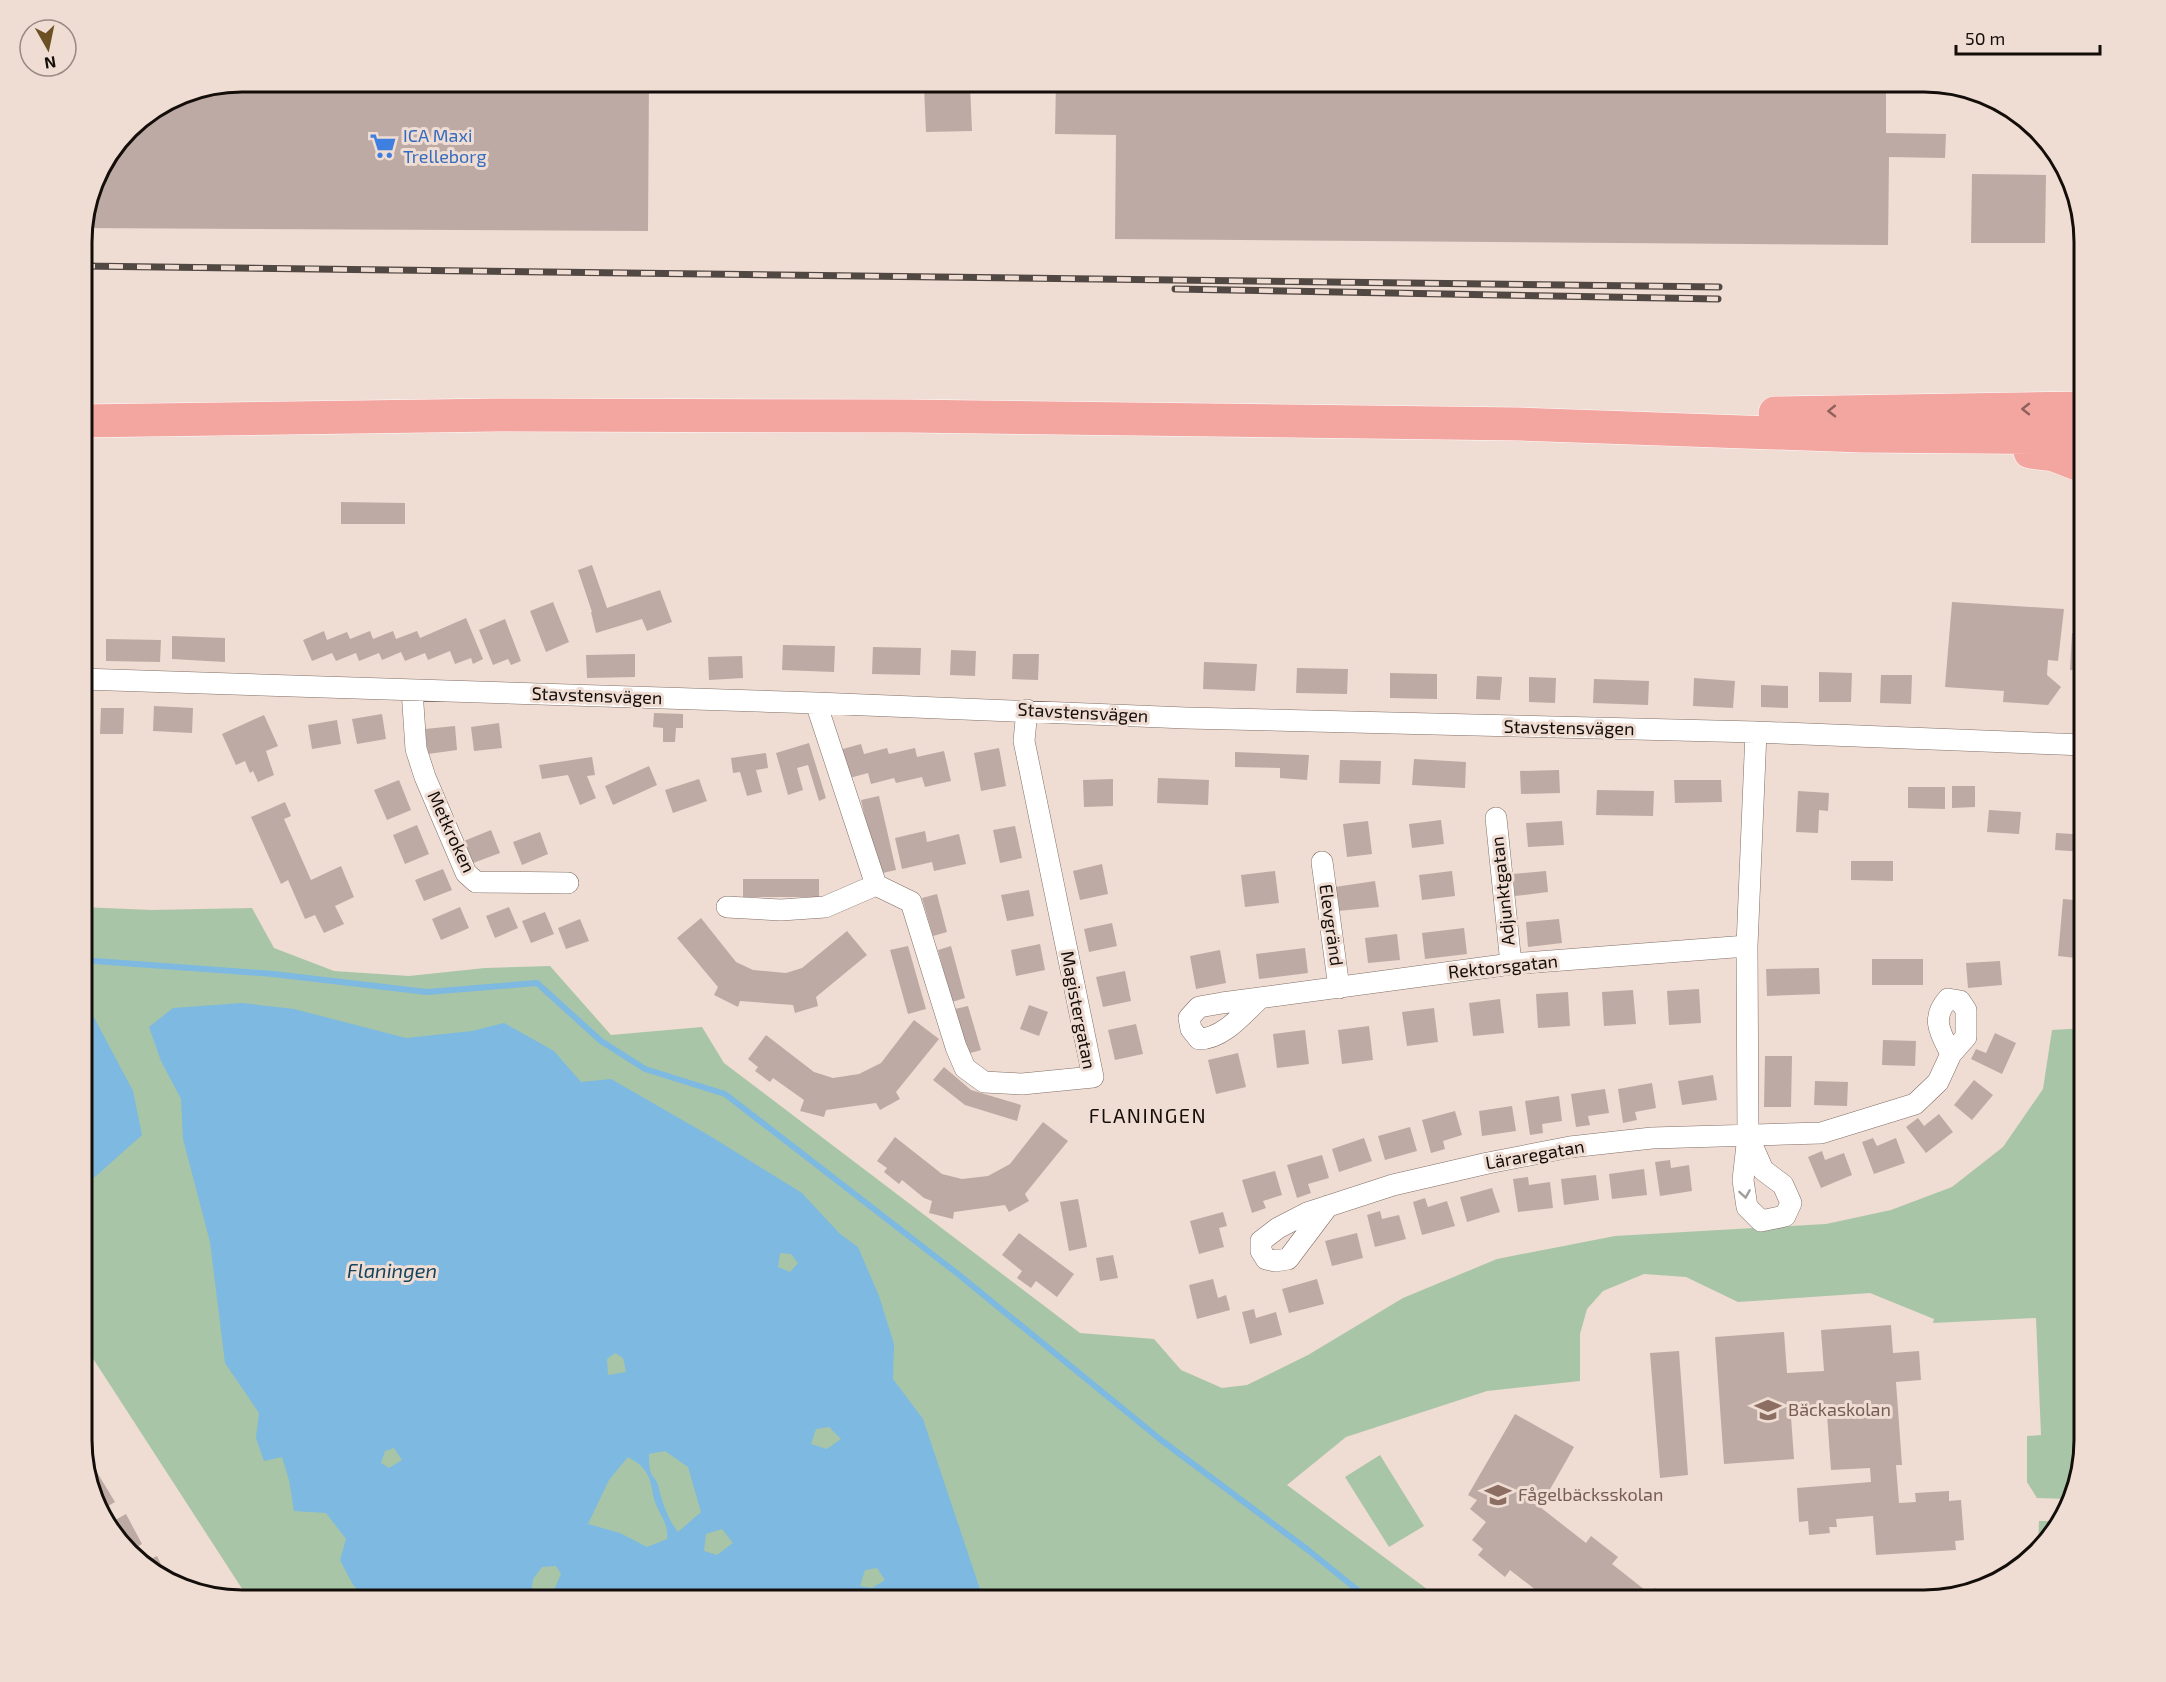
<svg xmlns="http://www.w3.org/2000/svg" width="2166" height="1682" font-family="'Exo 2',sans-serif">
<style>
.green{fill:#a8c5a8}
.water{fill:#7db9e0;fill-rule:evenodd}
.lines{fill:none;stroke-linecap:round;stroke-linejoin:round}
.stream{stroke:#7db9e0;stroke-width:6}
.building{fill:#beaaa4}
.street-casing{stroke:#806f66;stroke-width:22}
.highway-casing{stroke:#fff;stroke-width:34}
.street{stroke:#fff;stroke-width:21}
.highway{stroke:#f3a5a0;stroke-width:33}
.rail-casing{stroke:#524843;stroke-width:7}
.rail{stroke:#efdcd2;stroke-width:4.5;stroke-dasharray:14;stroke-linecap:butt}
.oneway{stroke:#8f615d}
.oneway2{stroke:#a19f9d}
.labels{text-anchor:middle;stroke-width:6;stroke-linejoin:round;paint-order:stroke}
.shop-label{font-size:18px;fill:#366cbe;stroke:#efdcd2;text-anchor:start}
.street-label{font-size:18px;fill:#140e0b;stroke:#efdcd2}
.education-label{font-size:18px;fill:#785e54;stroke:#efdcd2;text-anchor:start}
.neighbourhood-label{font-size:20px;letter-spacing:1.5px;fill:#140e0b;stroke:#efdcd2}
.water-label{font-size:20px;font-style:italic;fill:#13435e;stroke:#efdcd2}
.rim{fill:none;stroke:#140e0b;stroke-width:3}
</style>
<rect width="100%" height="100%" fill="#efdcd2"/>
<path class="green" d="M81,907L152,910L252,908L274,948L334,971L409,976L485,968L550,966L611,1035L702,1027L724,1063L1080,1333L1154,1339L1181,1370L1222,1388L1247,1385L1308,1355L1403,1298L1497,1259L1615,1236L1826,1224L1891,1210L1952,1187L2003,1147L2043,1089L2052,1030L2085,1028V1441L2076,1492L2074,1497L2069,1499L2037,1498L2027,1482V1436L2041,1435L2036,1318L1933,1323L1934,1319L1870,1293L1738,1302L1686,1277L1644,1274L1603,1291L1587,1309L1580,1334V1381L1487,1391L1346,1437L1287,1485L1443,1601H250L81,1340Z
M1380,1455L1424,1526L1389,1547L1345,1477Z
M2039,1521H2061L2052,1539L2038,1549Z"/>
<path class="water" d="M81,993L133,1091L142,1135L96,1176L81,1186Z
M242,1003L294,1009L406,1038L472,1031L504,1023L554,1051L581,1082L611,1079L710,1136L802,1193L840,1234L858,1247L879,1296L894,1344L893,1379L923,1419L984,1601H369L353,1585L340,1560L346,1539L326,1513L294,1511L289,1480L282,1457L264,1461L256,1438L259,1413L225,1363L210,1242L183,1139L181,1099L161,1061L149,1027L173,1008ZM780,1253L791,1254L798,1263L790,1272L778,1267ZM615,1353L623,1358L626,1372L608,1375L607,1359ZM829,1427L841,1439L827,1449L811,1444L816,1429ZM394,1448L402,1460L389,1468L381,1463L385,1451ZM665,1451L688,1467L701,1512L678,1532C667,1518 662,1501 658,1485C657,1480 653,1478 651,1473C649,1468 649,1460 649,1454ZM628,1457C633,1460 640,1464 643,1468C652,1479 651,1487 654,1499C658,1513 669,1523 667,1539L647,1547L620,1533L588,1524L609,1480ZM722,1529L733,1543L717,1555L704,1551L706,1534ZM556,1566L561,1574L554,1590L531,1592L533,1579L542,1567ZM877,1568L885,1580L872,1588L860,1586L865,1570Z"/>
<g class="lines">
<path class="stream" d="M81,960L273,974L427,992L537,983L601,1041L645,1069L725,1094L958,1274L1161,1440L1308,1550L1371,1601"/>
</g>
<path class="building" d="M241,81H649L648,231L82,228L98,170L135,121L180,93Z
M1056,81H1265V89L1351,90V81H1886V133L1946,134L1945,158L1889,157L1888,245L1115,239L1116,135L1055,134Z
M970,85L972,131L926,132L924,86Z
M1972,174L2046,175L2045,243H1971Z
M341,502L405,503V524H341Z
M592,565L607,608L660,590L672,622L647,631L642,619L596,633L591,612H592L578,570Z
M553,602L569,642L546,652L530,611Z
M1952,602L2064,609L2058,661L2048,660L2047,675L2061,687L2048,705L2003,702L2004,691L1945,687Z
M466,618L483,659L473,664L471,658L455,664L450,651L428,660L425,653L405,661L401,652L382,660L379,653L359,661L356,653L336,661L332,653L312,661L303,640L324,631L327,640L347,632L350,639L370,631L373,639L393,631L396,639L417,631L420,638Z
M505,619L521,661L511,665L508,659L493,665L479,630Z
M2072,633L2085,634V671L2070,670Z
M172,636L225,638V662L172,659Z
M106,639L161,640L160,662L106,661Z
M783,645L835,646L834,672L782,670Z
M873,647L921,648L920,675L872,674Z
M951,650L976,651L975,676L950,675Z
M635,654V677L587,678L586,655Z
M1013,654H1039L1038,680L1012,679Z
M742,656L743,678L709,680L708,657Z
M1204,662L1257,664L1255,691L1203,689Z
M1297,668L1348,669L1347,694L1296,693Z
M1819,672L1852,673L1851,702H1819Z
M1390,673L1437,674V699L1390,698Z
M1881,675H1912L1911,704L1880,703Z
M1477,676L1502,677L1500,700L1476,699Z
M1529,677L1556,678L1555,703L1529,702Z
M1694,678L1735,681L1733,708L1693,706Z
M1594,679L1649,681L1648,705L1593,703Z
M1761,685L1788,686V708L1761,707Z
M154,706L193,708L192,733L153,731Z
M101,708H124L123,734H100Z
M654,713L683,714V728H676L675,742H663V728L653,727Z
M382,714L386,739L357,744L352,719Z
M264,715L278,746L266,751L274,775L258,782L253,771L250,773L245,761L236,765L222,734Z
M337,720L341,744L312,749L308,725Z
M499,723L502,748L474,751L471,727Z
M455,726L457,750L428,754L425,729Z
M809,743L826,798L819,801L808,765L797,768L803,790L788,795L776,753Z
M861,744L864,754L887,748L889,754L915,748L917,757L944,751L951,781L925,787L922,777L896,783L894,778L871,784L868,773L846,779L839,750Z
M999,748L1006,786L981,791L974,753Z
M1235,752L1309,755L1307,780L1280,778V768L1235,767Z
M766,753L768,768L756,770L762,792L747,796L740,772L733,773L731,758Z
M592,757L595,775L587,776L596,798L580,805L568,775L542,779L539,765Z
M1414,759L1466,762L1465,788L1412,785Z
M1340,760L1381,761L1380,784L1339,783Z
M649,766L657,785L613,805L605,786Z
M1559,770L1560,793L1521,794L1520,771Z
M1158,778L1209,780L1208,805L1157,803Z
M699,779L707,801L673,813L665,790Z
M1113,779V806L1084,807L1083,780Z
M399,780L411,810L387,820L374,790Z
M1674,780H1721L1722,802L1675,803Z
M1952,786H1975V807L1952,808Z
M1908,787H1945V809L1908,808Z
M1597,790L1654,791L1653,816L1596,815Z
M1798,791L1829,793L1828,811L1819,810L1818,833L1796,832Z
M879,796L896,870L878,874L861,800Z
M285,802L291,816L284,819L311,880L341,866L354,897L335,906L344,924L324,933L315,915L305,919L288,880L281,884L251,817Z
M1989,810L2021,812L2019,834L1987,832Z
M1441,820L1444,844L1412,848L1409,824Z
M1368,821L1372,854L1347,857L1343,824Z
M1562,821L1564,845L1528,847L1526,823Z
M2073,824L2085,825V852L2055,850L2056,833L2073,834Z
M417,825L429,854L405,864L393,835Z
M1015,826L1022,858L1000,863L993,830Z
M491,830L500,853L473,863L464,841Z
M925,831L927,842L959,834L966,864L934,871L932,862L902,869L895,838Z
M540,832L548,854L522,865L513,842Z
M1851,861H1893V881L1851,880Z
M1102,864L1108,894L1080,900L1073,871Z
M443,869L452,890L424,901L415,880Z
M1275,871L1279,903L1245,907L1241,875Z
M1452,871L1455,896L1422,900L1419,875Z
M1546,871L1548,892L1515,896L1513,874Z
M743,879H819V897H743Z
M1375,881L1379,907L1338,911L1335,887Z
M1029,890L1034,916L1007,921L1001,895Z
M937,894L947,932L933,936L922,898Z
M2063,899L2085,901V959L2058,956Z
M460,907L469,928L441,940L432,919Z
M509,907L518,928L495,938L486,916Z
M545,912L554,934L531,943L522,921Z
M701,918L736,962L753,970L786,973L802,968L847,931L867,955L816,997L818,1006L795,1013L793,1005L740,1001L738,1007L714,995L718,987L677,938Z
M580,919L589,941L566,949L558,928Z
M1559,919L1562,943L1528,947L1526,922Z
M1112,923L1117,946L1089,952L1084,929Z
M1464,928L1467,954L1425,959L1422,933Z
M1397,934L1400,960L1368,963L1365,938Z
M1040,944L1045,970L1016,976L1011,950Z
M908,946L926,1009L908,1014L890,950Z
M951,946L965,998L952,1002L938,950Z
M1305,948L1308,973L1259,979L1256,954Z
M1220,950L1226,983L1196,989L1190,956Z
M1872,959H1923V985H1872Z
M2000,961L2002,985L1968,988L1966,963Z
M1819,968L1820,994L1767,996L1766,969Z
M1125,971L1131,1001L1103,1007L1096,977Z
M1699,989L1701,1023L1669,1025L1667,991Z
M1633,990L1636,1024L1604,1026L1602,992Z
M1568,992L1570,1026L1538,1028L1536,994Z
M1500,999L1504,1033L1473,1036L1469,1003Z
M1029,1005L1048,1012L1039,1036L1020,1029Z
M968,1006L981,1050L967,1054L955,1009Z
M1434,1008L1438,1042L1407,1046L1402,1012Z
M914,1020L939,1039L896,1092L900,1099L880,1110L876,1103L826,1110L824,1117L800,1111L804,1100L773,1078L770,1082L755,1071L758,1067L748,1059L766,1035L814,1072L833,1078L859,1074L881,1063Z
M1136,1024L1143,1054L1115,1060L1108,1030Z
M1369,1026L1373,1060L1342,1064L1338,1030Z
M1305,1030L1309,1064L1277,1068L1273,1034Z
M1995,1033L2016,1043L2002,1074L1971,1059L1976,1049L1986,1053Z
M1883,1040L1916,1041L1915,1066L1882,1065Z
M1238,1053L1246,1087L1216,1094L1208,1060Z
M1765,1056H1792L1791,1107H1764Z
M944,1067L971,1090L1021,1105L1017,1121L965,1105L933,1080Z
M1713,1075L1717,1100L1682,1105L1678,1081Z
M1974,1080L1993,1095L1972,1120L1954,1105Z
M1815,1081L1848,1082L1847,1106L1814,1105Z
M1652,1083L1656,1108L1635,1112L1637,1120L1623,1123L1618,1089Z
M1605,1089L1609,1113L1588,1116L1590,1125L1576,1127L1571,1094Z
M1559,1096L1562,1121L1542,1124L1543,1133L1530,1135L1525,1101Z
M1512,1106L1516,1131L1482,1136L1479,1111Z
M1455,1111L1462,1135L1443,1141L1445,1149L1431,1153L1422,1120Z
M1939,1114L1953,1132L1926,1153L1906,1127L1918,1118L1924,1126Z
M1043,1122L1068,1141L1025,1194L1029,1201L1009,1212L1005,1205L954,1212L953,1219L929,1213L932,1201L924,1198L902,1180L899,1184L884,1172L887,1168L877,1161L895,1137L942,1174L962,1179L988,1176L1010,1164Z
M1410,1127L1417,1151L1385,1160L1378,1136Z
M1364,1138L1372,1161L1339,1172L1332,1149Z
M1873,1138L1877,1146L1896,1138L1905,1163L1874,1174L1862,1142Z
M1822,1151L1825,1160L1844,1153L1852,1175L1821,1188L1808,1157Z
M1322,1155L1329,1178L1308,1184L1311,1193L1297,1198L1287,1165Z
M1670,1160L1671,1168L1689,1165L1692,1191L1660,1196L1655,1162Z
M1644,1169L1647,1195L1612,1199L1609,1174Z
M1275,1171L1282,1195L1263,1201L1266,1208L1252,1213L1242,1180Z
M1596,1175L1599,1200L1564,1205L1561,1179Z
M1528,1177L1529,1185L1550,1182L1553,1208L1518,1212L1513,1179Z
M1492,1188L1500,1212L1467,1222L1460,1197Z
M1425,1198L1428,1207L1447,1201L1455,1226L1422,1235L1413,1202Z
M1078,1199L1087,1247L1069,1251L1060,1202Z
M1380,1211L1382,1219L1399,1215L1406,1239L1375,1247L1367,1215Z
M1223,1212L1227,1226L1219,1228L1224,1247L1199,1254L1190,1221Z
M1019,1233L1074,1274L1057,1297L1036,1281L1031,1288L1017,1278L1022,1271L1002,1255Z
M1357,1233L1363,1258L1332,1266L1325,1241Z
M1113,1255L1118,1278L1100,1281L1096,1258Z
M1213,1279L1218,1298L1226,1295L1230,1310L1197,1319L1189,1285Z
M1317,1279L1324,1304L1289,1313L1282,1289Z
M1254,1309L1256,1318L1276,1312L1282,1335L1250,1344L1242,1312Z
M1891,1325L1893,1353L1919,1351L1921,1380L1896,1382L1902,1465H1896L1899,1503L1916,1502L1915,1493L1949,1491V1501L1961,1500L1964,1540L1955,1541L1956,1550L1876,1555L1873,1516L1836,1519L1837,1527H1829L1830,1533L1809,1535L1808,1521L1799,1522L1797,1488L1871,1482L1870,1468L1831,1470L1827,1415L1791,1417L1794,1459L1724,1464L1715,1337L1784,1332L1787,1373L1824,1371L1821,1330Z
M1679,1351L1688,1475L1660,1478L1650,1353Z
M1515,1414L1574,1447L1540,1507L1586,1543L1591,1536L1618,1557L1612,1564L1650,1594L1655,1588L1672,1601H1550L1510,1570L1505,1577L1478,1555L1483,1549L1472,1540L1486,1522L1470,1509L1477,1500L1468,1495Z
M95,1469L115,1502L98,1512L87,1474Z
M126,1514L142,1544L130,1551L108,1524Z
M157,1556L170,1582L143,1568L140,1564Z"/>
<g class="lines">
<g class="street-casing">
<path id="street" d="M81,679L816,703L1186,718L1756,732L2085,745
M412,690L416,749L425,777L466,873L476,882L568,883
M816,703L876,885
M1496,818L1511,964
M1322,862L1339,988
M727,907L781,910L825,907L876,885L911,902L956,1047L965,1068L984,1082L1022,1084L1093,1077L1024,741L1027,710
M1260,998C1243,1014 1223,1039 1199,1039L1191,1029L1189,1018L1199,1007L1222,1003L1511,964L1747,946
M1748,1136L1763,1170L1783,1185L1791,1203L1785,1216L1761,1221L1747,1207L1743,1180L1748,1136L1747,946L1756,732
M1328,1206L1288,1259L1275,1261L1266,1259L1261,1251V1241L1278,1228L1307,1213L1393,1185L1488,1163L1570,1147L1652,1138L1821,1133L1915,1104L1938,1082L1951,1054L1966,1037V1010L1960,1001L1948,999C1930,1019 1941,1034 1951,1054"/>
</g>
<g class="highway-casing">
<path id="highway" d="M1775,413L2085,408
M81,421L498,415L907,416L1519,424L1861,436L2085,438
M2030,452L2054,455L2085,467"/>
</g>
<use href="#street" class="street"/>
<use href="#highway" class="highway"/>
<g class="rail-casing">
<path id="rail" d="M81,266L1719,287
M1175,289L1718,299"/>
</g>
<use href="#rail" class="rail"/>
</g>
<defs><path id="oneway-chevron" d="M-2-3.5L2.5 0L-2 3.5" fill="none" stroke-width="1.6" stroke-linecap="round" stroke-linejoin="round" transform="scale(1.5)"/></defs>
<g class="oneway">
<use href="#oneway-chevron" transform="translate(2026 409) rotate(180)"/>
<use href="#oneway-chevron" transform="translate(1832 411) rotate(179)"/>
</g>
<use class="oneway2" href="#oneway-chevron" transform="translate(1745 1194) rotate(81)"/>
<defs>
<g id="supermarket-bare" transform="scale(2.07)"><path d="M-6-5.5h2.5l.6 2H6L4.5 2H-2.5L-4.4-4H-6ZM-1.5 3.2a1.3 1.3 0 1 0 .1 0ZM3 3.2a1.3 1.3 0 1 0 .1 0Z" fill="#3f7fe0" stroke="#efdcd2" stroke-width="2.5" paint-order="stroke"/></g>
<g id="school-bare" transform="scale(2.07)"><path d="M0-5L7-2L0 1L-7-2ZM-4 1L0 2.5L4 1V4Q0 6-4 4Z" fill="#8d6e63" stroke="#efdcd2" stroke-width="2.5" paint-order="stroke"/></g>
</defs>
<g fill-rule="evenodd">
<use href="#supermarket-bare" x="383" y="146"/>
<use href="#school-bare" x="1768" y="1410"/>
<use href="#school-bare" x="1498" y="1495"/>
</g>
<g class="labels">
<g class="shop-label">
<text x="403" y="142">ICA Maxi<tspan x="403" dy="21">Trelleborg</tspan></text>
</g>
<g class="street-label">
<text transform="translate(597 696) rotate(2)" y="6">Stavstensvägen</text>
<text transform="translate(1083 713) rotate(3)" y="6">Stavstensvägen</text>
<text transform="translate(1569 728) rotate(1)" y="6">Stavstensvägen</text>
<text transform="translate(451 832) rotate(65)" y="6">Metkroken</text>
<text transform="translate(1503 891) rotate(-96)" y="6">Adjunktgatan</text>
<text transform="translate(1331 925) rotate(82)" y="6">Elevgränd</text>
<text transform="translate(1503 967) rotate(-6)" y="6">Rektorsgatan</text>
<text transform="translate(1078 1010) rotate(79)" y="6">Magistergatan</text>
<text transform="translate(1535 1155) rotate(-10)" y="6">Läraregatan</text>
</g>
<g class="education-label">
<text x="1788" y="1416">Bäckaskolan</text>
<text x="1518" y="1501">Fågelbäcksskolan</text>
</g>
<g class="neighbourhood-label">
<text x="1148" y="1123">FLANINGEN</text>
</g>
<g class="water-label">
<text x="392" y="1278">Flaningen</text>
</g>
</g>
<path d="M0 0H2166V1682H0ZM242 92H1924A150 150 0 0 1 2074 242V1440A150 150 0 0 1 1924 1590H242A150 150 0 0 1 92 1440V242A150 150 0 0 1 242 92Z" fill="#efdcd2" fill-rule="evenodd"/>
<path class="rim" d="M242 92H1924A150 150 0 0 1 2074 242V1440A150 150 0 0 1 1924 1590H242A150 150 0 0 1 92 1440V242A150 150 0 0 1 242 92Z"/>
<g transform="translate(48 48) rotate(171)"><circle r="28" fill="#efdcd2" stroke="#978a82" stroke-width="1.5"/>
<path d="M0-4.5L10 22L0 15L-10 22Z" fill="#6c5023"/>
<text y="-9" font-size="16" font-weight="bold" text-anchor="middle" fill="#140e0b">N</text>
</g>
<path d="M1956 45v9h144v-9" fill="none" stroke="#140e0b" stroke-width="3"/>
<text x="1965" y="45" font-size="18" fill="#140e0b" stroke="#efdcd2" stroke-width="4.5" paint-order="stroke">50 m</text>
</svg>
